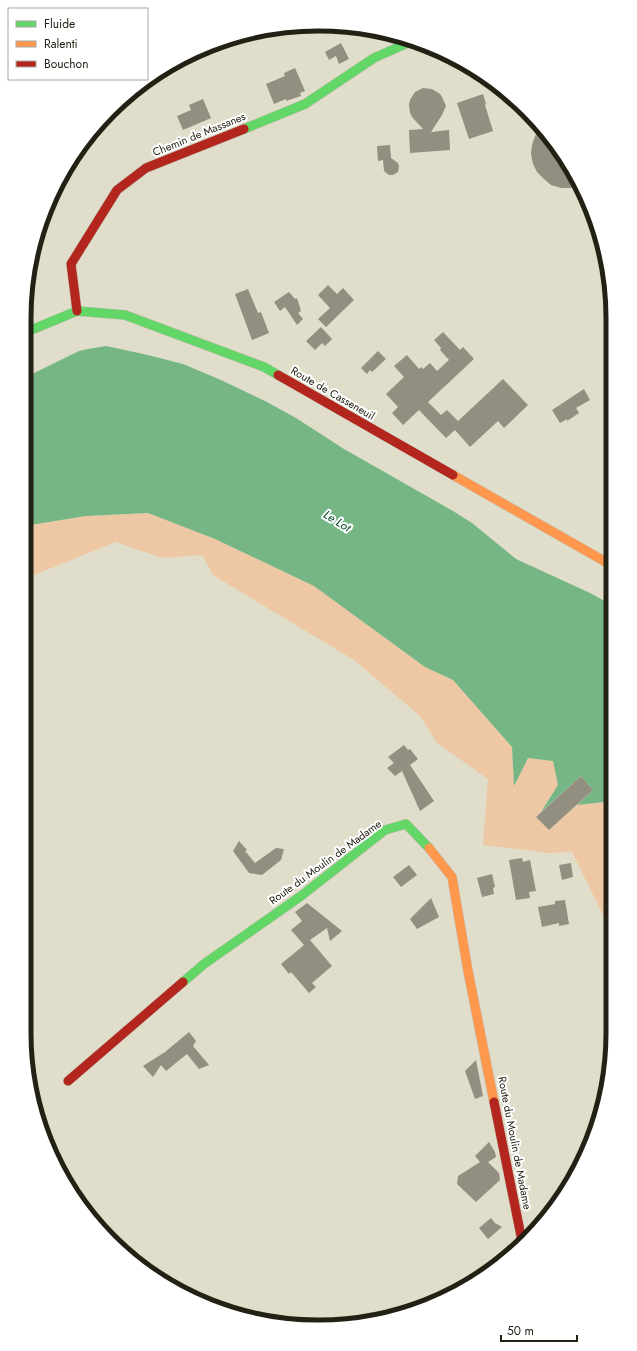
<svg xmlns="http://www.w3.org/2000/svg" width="637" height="1351" font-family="Jost,sans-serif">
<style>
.green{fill:#eec7a5}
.water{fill:#76b685}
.building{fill:#928e80}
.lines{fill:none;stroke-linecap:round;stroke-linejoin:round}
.fast-casing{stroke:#bcbbac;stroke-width:10}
.slow-casing{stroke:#bcbbac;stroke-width:10}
.jam-casing{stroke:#bcbbac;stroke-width:10}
.fast{stroke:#63d668;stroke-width:9}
.slow{stroke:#ff974d;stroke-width:9}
.jam{stroke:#b3261e;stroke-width:9}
.labels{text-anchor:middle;stroke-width:4;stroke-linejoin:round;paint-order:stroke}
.street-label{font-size:11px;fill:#232114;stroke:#fff}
.water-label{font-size:12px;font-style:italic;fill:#004a21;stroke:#fff}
.rim{fill:none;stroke:#232114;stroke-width:5}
</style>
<rect width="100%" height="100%" fill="#e0deca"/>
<path class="green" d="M148,513L215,539L314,586L425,667L453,680L512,747L514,785L528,758L553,761L558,785L541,812L536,817L549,830L577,805L604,802L612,814L613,931L610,929L572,852L549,853L483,845L488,779L437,743L420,716L354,660L213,575L202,555L162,558L116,542L34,575L24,581V526L86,516Z"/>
<path class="water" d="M106,346L148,355L183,364L221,380L265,401L296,418L344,449L453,511L472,523L516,559L590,593L612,605V814L604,802L577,805L593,790L581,776L541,812L558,785L553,761L528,758L514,786L512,747L453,680L425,667L314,586L215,539L148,513L86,516L24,526V378L79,351L88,349Z"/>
<path class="building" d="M341,43L349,59L339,64L336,56L329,60L325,52Z
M295,68L305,91L300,93L301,96L286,101V99L274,104L266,84L285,76L284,73Z
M423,88L432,89L440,94L442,97L446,106L442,115L431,132L449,130L450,150L410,153L409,130L423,129L412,117L410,113L409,104L410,100L415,92Z
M483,94L486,104L485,105L493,131L469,139L457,103Z
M203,99L211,118L183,130L177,116L191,110L189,105Z
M540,127L552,139L579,186L570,188H561L551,185L544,179L537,172L533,164L531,154L532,145L535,136Z
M390,145L391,158L398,163L399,166L398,172L393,175H389L384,171L383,160L378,161L377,146Z
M328,285L337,294L343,288L354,300L326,327L318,319L330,308L318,295Z
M248,289L258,313L261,312L269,333L252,340L235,294Z
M289,292L295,299L297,298L301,311L298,313L303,319L297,325L285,307L280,311L274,302Z
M321,327L332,339L325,346L322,343L315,350L306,341Z
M443,332L460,350L463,347L474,359L428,402L441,415L447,410L458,421L503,379L528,405L504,428L498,421L470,447L455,430L446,438L419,410L403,425L392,413L398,407L386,394L404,377L394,366L407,355L419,369L421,367L423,369L430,363L437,371L449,360L440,350L441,348L434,340Z
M378,351L386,359L372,372L370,370L367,374L361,368Z
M584,389L590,400L576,408L579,413L567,421V419L560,423L552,410Z
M404,745L408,750L410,749L418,759L410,765L434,801L420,811L402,771L395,776L387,768L394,763L388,757Z
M581,776L593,790L549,830L536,817Z
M239,841L247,850L245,851L255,863L276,848L284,849L281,860L262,875L249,873L233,851Z
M522,858L523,862L530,860L536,891L529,892L530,898L516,900L509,860Z
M571,863L573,877L562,880L559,865Z
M409,865L417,875L401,887L393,877Z
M492,874L495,887L493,888L494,894L482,897L477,878Z
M431,898L439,917L417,929L410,919Z
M565,900L569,924L559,926V923L542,927L538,907L555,904V901Z
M307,903L342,931L330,941L327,928L310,940L332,966L312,983L316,987L309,993L291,972L289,974L281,964L304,945L291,930L302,921L295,912Z
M189,1032L196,1041L193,1046L209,1065L199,1069L187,1054L166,1071L161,1065L153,1077L143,1066L165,1052Z
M476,1060L483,1096L475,1099L465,1071Z
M489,1142L495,1152L496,1157L488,1162L499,1173L500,1180L476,1202L457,1184L458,1176L480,1162L475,1156Z
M491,1218L495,1223L502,1227L488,1239L479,1228Z"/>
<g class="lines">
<g class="fast-casing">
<path id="fast" d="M244,129L305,104L374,58L412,41
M24,333L77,311L125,315L264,367L278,375
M183,982L204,964L301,896L385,830L406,824L429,848"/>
</g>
<g class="slow-casing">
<path id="slow" d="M453,475L611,565
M429,848L452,877L468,971L494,1102"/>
</g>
<g class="jam-casing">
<path id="jam" d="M77,311L71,264L117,190L146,168L244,129
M278,375L453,475
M68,1081L183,982
M494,1102L522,1241"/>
</g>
<use href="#fast" class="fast"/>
<use href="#slow" class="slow"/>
<use href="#jam" class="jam"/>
</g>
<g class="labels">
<g class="street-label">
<text transform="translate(199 134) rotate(-22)" y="4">Chemin de Massanes</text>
<text transform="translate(333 393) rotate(30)" y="4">Route de Casseneuil</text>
<text transform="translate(325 862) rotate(-36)" y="4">Route du Moulin de Madame</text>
<text transform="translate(515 1143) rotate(79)" y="4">Route du Moulin de Madame</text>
</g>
<g class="water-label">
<text transform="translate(337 521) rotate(32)" y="4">Le Lot</text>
</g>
</g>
<path d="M0 0H637V1351H0ZM318 31H319A287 287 0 0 1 606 318V1033A287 287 0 0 1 319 1320H318A287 287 0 0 1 31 1033V318A287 287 0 0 1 318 31Z" fill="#fff" fill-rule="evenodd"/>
<path class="rim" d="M318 31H319A287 287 0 0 1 606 318V1033A287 287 0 0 1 319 1320H318A287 287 0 0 1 31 1033V318A287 287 0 0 1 318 31Z"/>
<rect x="8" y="8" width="140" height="72" fill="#ffffff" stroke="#a7a6a1"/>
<rect x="16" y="21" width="20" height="6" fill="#63d668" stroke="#a7a6a1"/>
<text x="44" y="28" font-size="12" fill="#232114">Fluide</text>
<rect x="16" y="41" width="20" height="6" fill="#ff974d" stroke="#a7a6a1"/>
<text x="44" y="48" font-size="12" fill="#232114">Ralenti</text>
<rect x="16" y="61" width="20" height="6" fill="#b3261e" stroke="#a7a6a1"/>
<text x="44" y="68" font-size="12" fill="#232114">Bouchon</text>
<path d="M501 1335v6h76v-6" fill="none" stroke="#232114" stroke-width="2"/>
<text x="507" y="1335" font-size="12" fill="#232114" stroke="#ffffff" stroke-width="3" paint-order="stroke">50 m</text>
</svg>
